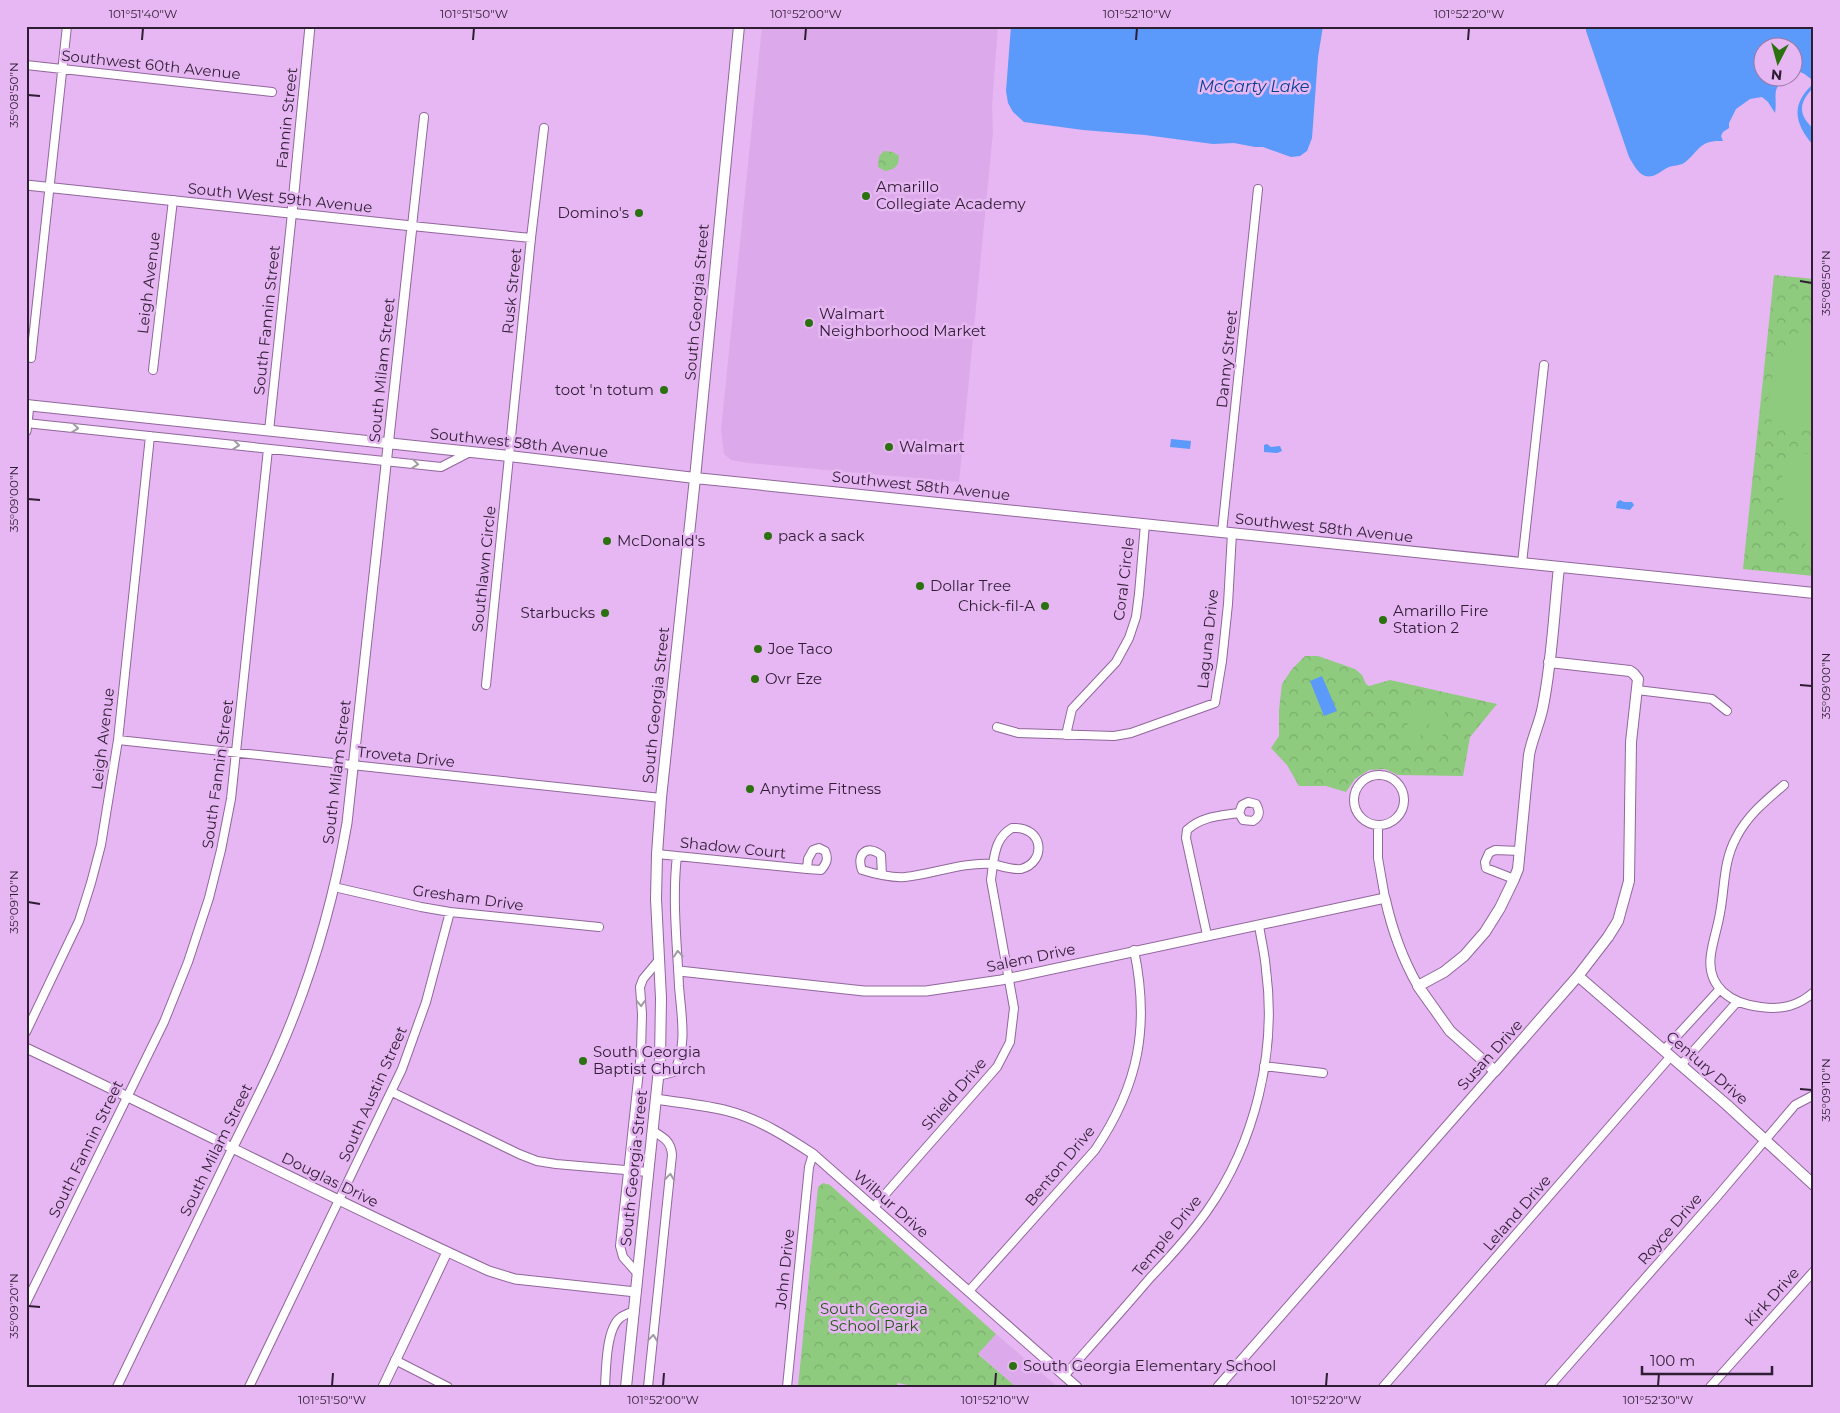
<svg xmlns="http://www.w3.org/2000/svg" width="1840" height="1413" font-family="Montserrat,sans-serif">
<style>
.built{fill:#dcaaea}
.park{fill:url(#park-crowns)}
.pitch{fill:#8ecb7e}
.water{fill:#5b99fa}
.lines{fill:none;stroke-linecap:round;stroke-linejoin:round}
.minor-casing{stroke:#91669c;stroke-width:10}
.tertiary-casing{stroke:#91669c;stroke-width:11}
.secondary-casing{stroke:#91669c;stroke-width:12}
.minor{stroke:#fff;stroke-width:8}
.tertiary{stroke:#fff;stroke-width:9}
.secondary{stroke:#fff;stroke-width:10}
.oneway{stroke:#a199a4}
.ticks{fill:none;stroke:#2f1d34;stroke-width:2}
.poi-dot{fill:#2b710f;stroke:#e6b7f2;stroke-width:2}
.labels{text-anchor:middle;stroke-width:5;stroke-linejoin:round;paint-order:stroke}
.street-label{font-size:15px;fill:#2f1d34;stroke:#e6b7f2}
.poi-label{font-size:15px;fill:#2f1d34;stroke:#e6b7f2;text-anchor:start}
.park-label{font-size:15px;fill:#275a17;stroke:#e6b7f2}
.water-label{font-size:16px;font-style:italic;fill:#013e92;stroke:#e6b7f2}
.neatline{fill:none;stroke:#2f1d34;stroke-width:2}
.ticks-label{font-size:12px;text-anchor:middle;fill:#2f1d34}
</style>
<defs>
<pattern id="park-crowns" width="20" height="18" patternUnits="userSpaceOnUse" patternTransform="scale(1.25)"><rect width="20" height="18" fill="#8ecb7e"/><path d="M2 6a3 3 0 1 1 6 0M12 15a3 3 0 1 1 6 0" fill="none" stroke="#7bae6e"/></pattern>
</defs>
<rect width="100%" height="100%" fill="#e6b7f2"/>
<path class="built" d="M762,26H998L992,106L993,132L959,482L749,463L731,460L724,454L721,430Z
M996,1334L1058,1387H1016L978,1353Z"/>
<path class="park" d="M884,151L893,152L899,156L898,164L893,169L885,171L878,167L879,156Z
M1774,275L1814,279V576L1743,569Z
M1305,656H1318L1355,669L1362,675L1366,684L1369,686L1390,680L1497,704L1470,737L1463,776L1398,775L1385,769L1369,770L1355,779L1346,792L1326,786H1299L1287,765L1271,748L1279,736V710L1282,684L1292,669Z
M823,1183L830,1185L996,1334L978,1354L1016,1387H917L898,1383L896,1387H798L818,1187Z"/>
<path class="pitch" d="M1814,321V432L1772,425L1768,395L1775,367L1791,338Z
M1787,453L1814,454V549L1807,546L1784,516L1782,472Z
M1409,708L1424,709L1420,740L1406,739Z
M1431,710L1445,712L1442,743L1427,741Z"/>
<path class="water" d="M1011,26H1323L1318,57L1312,138L1307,151L1300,156L1291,157L1263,147H1255L1234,143L1213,144L1145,135L1083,130L1024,122L1013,112L1008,103L1006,91Z
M1586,26H1814V87C1799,102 1797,114 1814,129V146C1795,124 1790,106 1812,85L1811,79C1806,75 1800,69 1793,73L1792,48H1762V78H1790C1769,85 1778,98 1775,113L1768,102L1762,97L1750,99L1736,109L1729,123V128L1723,132L1721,136L1723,141C1698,140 1700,151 1684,163C1679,166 1674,165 1669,167C1664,169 1660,173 1655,175C1641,181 1635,167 1629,157L1586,31Z
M1171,439L1191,441L1190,449L1170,447Z
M1267,444L1271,447L1280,446L1282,451L1277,453L1264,452V445Z
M1620,500L1624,502H1632L1634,505L1630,510L1616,508L1617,502Z
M1322,676L1337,711L1324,716L1310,681Z"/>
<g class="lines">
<g class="minor-casing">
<path id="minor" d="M26,65L272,92
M424,117L412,226L531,238
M31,358L67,26
M153,370L173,200
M26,423L441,467L470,452
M269,431L292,213
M1222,532L1258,189
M1522,563L1544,365
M486,685L531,238L544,128
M1637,690L1712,699L1727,711
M997,727L1018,733L1114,736L1131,733L1215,703L1222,661L1228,604L1232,533
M1066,735L1072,709L1116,662L1129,638L1136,617L1139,594L1145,524
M118,740L661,798
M1354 800a25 25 0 1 1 50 0a25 25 0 1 1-50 0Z
M1784,785C1765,801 1747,816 1736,838C1723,862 1725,887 1720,913C1718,926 1713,940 1711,954C1706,987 1731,1004 1761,1007C1782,1010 1798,1006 1814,992
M1378,825V858L1385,898
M1012,828C1044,826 1047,862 1021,869C1013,870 1001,866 993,864C995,850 998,836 1012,828Z
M657,854L807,869L821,870C826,864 829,859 825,851L819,848L813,850L808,859L807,869
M1514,879L1486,868L1485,862L1489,853L1495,850L1520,851
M334,887L421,907L450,912L599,927
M1207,935L1186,838L1187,830C1202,816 1220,816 1239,813L1243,820L1253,821C1260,817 1260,811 1256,804L1248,802L1242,805L1239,813
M26,1032L79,921L91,883L101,845L118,740L150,436
M1664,1050L1720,989
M1681,1065L1737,1002
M1264,1066L1323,1073
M658,1076L674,1072C688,1045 681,1014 679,986C677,943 672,898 677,856
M392,1092L519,1154L537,1161L556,1164L648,1172
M874,1207L997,1067L1010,1042L1014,1008L991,880L993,864C961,862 935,874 905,877C891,878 875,874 862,870C856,854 867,844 881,855L882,875
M638,1274L623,1257L620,1246L641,1052L642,1014L640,987L643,979L658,961
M969,1291L1095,1150C1139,1085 1150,1026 1134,950
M26,1303L164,1022L188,962L209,898L221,850L231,799L268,449
M395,1360L448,1387
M1065,1375C1093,1343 1122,1311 1150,1278C1170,1257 1190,1235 1207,1211C1255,1143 1277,1052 1266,970C1265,954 1261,940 1259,925
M117,1387L232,1149
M249,1387L402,1069L426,1002L450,912
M605,1387C606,1370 606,1329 620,1318C623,1315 629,1313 634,1311
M648,1387L672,1155C671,1141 664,1138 653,1131
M787,1387L809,1167L813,1154
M1383,1387L1671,1056
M1549,1387L1715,1199L1795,1105L1814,1095
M1710,1387L1814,1271"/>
</g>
<g class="tertiary-casing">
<path id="tertiary" d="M26,185L412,226L347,823C333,904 310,982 277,1056C263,1088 247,1118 232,1149
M292,213L310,26
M26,431L29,405
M679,971L864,991H926L1001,980L1385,898C1392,930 1402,958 1418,986
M26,1048C181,1121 333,1200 489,1271L515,1279L636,1292
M656,1099C680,1103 704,1105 728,1111C759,1119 787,1137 813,1154L1077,1387
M383,1387L447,1252
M1218,1387L1495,1071"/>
</g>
<g class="secondary-casing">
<path id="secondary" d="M26,405L509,456L695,478L1814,593
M1549,662L1630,671L1634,674L1638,679L1631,742L1629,881L1618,921L1608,937L1578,976L1495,1071L1450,1031L1418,986L1444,972L1464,956L1485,932L1500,908L1514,879L1518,869L1529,755C1532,738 1540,723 1543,706C1552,661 1554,613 1559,567
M1578,976L1727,1105L1814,1185
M626,1387L660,1059L661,998L656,899L657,854L661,798L695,478L739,26"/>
</g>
<use href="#minor" class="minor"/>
<use href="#tertiary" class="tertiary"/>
<use href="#secondary" class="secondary"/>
</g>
<defs><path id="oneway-chevron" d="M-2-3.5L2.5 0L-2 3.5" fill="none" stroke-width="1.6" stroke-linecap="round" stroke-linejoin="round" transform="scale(1.25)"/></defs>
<g class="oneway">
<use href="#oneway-chevron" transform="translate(75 428) rotate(6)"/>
<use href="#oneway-chevron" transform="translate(236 445) rotate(6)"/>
<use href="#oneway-chevron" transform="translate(415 464) rotate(6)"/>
<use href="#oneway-chevron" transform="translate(678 954) rotate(-94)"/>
<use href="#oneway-chevron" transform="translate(641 1003) rotate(87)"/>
<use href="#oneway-chevron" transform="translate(670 1177) rotate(-84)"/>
<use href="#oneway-chevron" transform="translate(653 1338) rotate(-84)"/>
</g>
<path class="ticks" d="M142,40L143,28M473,40L474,28M805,40L806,28M1136,40L1137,28M1468,40L1469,28M28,95L40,96M1800,281L1812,283M28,499L40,500M1800,685L1812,686M28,902L40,904M1800,1089L1812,1090M28,1306L40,1307M332,1386L333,1373M663,1386L664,1373M995,1386L996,1373M1326,1386L1327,1373M1658,1386L1659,1373"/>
<g class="poi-dot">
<circle cx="866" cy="196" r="5"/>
<circle cx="639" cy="213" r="5"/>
<circle cx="809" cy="323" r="5"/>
<circle cx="664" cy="390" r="5"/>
<circle cx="889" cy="447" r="5"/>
<circle cx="768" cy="536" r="5"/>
<circle cx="607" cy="541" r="5"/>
<circle cx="920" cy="586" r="5"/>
<circle cx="1045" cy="606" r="5"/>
<circle cx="605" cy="613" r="5"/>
<circle cx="1383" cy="620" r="5"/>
<circle cx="758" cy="649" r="5"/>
<circle cx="755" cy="679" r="5"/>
<circle cx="750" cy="789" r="5"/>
<circle cx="583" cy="1061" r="5"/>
<circle cx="1013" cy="1366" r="5"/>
</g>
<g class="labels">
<g class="street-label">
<text transform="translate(151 65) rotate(6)" y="5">Southwest 60th Avenue</text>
<text transform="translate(287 118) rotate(-84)" y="5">Fannin Street</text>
<text transform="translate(280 198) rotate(6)" y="5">South West 59th Avenue</text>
<text transform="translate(149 283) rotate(-83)" y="5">Leigh Avenue</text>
<text transform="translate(512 291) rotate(-84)" y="5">Rusk Street</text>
<text transform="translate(697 302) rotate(-85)" y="5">South Georgia Street</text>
<text transform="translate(267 320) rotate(-84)" y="5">South Fannin Street</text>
<text transform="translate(1227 359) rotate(-84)" y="5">Danny Street</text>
<text transform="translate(382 370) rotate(-84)" y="5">South Milam Street</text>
<text transform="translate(519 443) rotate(6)" y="5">Southwest 58th Avenue</text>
<text transform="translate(921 486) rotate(6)" y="5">Southwest 58th Avenue</text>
<text transform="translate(1324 528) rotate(6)" y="5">Southwest 58th Avenue</text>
<text transform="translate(484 569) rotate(-84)" y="5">Southlawn Circle</text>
<text transform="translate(1124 579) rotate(-83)" y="5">Coral Circle</text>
<text transform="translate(1208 639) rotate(-84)" y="5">Laguna Drive</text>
<text transform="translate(656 705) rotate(-84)" y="5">South Georgia Street</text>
<text transform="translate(103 739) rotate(-83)" y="5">Leigh Avenue</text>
<text transform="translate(406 757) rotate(6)" y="5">Troveta Drive</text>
<text transform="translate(337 772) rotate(-83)" y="5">South Milam Street</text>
<text transform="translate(218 774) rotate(-82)" y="5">South Fannin Street</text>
<text transform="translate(733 848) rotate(6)" y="5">Shadow Court</text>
<text transform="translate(468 898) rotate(8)" y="5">Gresham Drive</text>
<text transform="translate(1031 958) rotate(-12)" y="5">Salem Drive</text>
<text transform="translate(1490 1055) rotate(-48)" y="5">Susan Drive</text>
<text transform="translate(1707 1068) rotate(41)" y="5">Century Drive</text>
<text transform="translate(373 1094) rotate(-66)" y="5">South Austin Street</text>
<text transform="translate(954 1094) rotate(-49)" y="5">Shield Drive</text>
<text transform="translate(86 1149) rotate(-64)" y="5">South Fannin Street</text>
<text transform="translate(216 1150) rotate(-64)" y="5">South Milam Street</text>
<text transform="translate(1060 1166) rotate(-50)" y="5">Benton Drive</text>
<text transform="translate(634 1168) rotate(-84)" y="5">South Georgia Street</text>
<text transform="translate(330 1180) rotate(26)" y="5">Douglas Drive</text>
<text transform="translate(891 1204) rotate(41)" y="5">Wilbur Drive</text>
<text transform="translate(1517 1213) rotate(-49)" y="5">Leland Drive</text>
<text transform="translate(1670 1229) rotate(-49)" y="5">Royce Drive</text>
<text transform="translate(1167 1236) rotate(-51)" y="5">Temple Drive</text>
<text transform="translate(785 1269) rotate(-84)" y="5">John Drive</text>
<text transform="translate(1772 1297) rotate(-48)" y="5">Kirk Drive</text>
</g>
<g class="poi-label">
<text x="876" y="192">Amarillo<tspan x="876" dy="17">Collegiate Academy</tspan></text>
<text x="629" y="218" text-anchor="end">Domino's</text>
<text x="819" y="319">Walmart<tspan x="819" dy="17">Neighborhood Market</tspan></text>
<text x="654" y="395" text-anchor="end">toot 'n totum</text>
<text x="899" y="452">Walmart</text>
<text x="778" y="541">pack a sack</text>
<text x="617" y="546">McDonald's</text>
<text x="930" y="591">Dollar Tree</text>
<text x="1035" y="611" text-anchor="end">Chick-fil-A</text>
<text x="1393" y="616">Amarillo Fire<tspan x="1393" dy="17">Station 2</tspan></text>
<text x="595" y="618" text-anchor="end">Starbucks</text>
<text x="768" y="654">Joe Taco</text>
<text x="765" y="684">Ovr Eze</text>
<text x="760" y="794">Anytime Fitness</text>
<text x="593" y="1057">South Georgia<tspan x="593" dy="17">Baptist Church</tspan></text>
<text x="1023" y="1371">South Georgia Elementary School</text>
</g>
<g class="park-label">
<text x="874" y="1314">South Georgia<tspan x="874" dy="17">School Park</tspan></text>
</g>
<g class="water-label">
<text x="1254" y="92">McCarty Lake</text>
</g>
</g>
<rect width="1840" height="1413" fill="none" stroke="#e6b7f2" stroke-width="55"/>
<g transform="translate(1778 62) rotate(186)"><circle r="24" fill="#e6b7f2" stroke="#9d79a6"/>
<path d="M0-4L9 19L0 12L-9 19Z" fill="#2b710f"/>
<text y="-8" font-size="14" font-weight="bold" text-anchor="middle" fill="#2f1d34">N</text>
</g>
<path d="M1642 1366v8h130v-8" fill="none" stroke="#2f1d34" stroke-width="2.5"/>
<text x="1650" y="1366" font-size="15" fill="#2f1d34" stroke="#e6b7f2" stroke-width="4" paint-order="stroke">100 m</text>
<rect x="28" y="28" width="1784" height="1358" class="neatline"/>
<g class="ticks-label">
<text x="143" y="18">101°51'40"W</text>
<text x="474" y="18">101°51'50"W</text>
<text x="806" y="18">101°52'00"W</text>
<text x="1137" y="18">101°52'10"W</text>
<text x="1469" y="18">101°52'20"W</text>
<text transform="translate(14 95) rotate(-90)" y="4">35°08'50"N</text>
<text transform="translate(1826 283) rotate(-90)" y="4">35°08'50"N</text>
<text transform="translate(14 499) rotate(-90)" y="4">35°09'00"N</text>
<text transform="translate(1826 686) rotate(-90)" y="4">35°09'00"N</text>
<text transform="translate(14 902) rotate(-90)" y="4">35°09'10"N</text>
<text transform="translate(1826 1090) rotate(-90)" y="4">35°09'10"N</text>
<text transform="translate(14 1306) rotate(-90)" y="4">35°09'20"N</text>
<text x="332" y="1404">101°51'50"W</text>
<text x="663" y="1404">101°52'00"W</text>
<text x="995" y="1404">101°52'10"W</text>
<text x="1326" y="1404">101°52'20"W</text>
<text x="1658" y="1404">101°52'30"W</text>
</g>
</svg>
